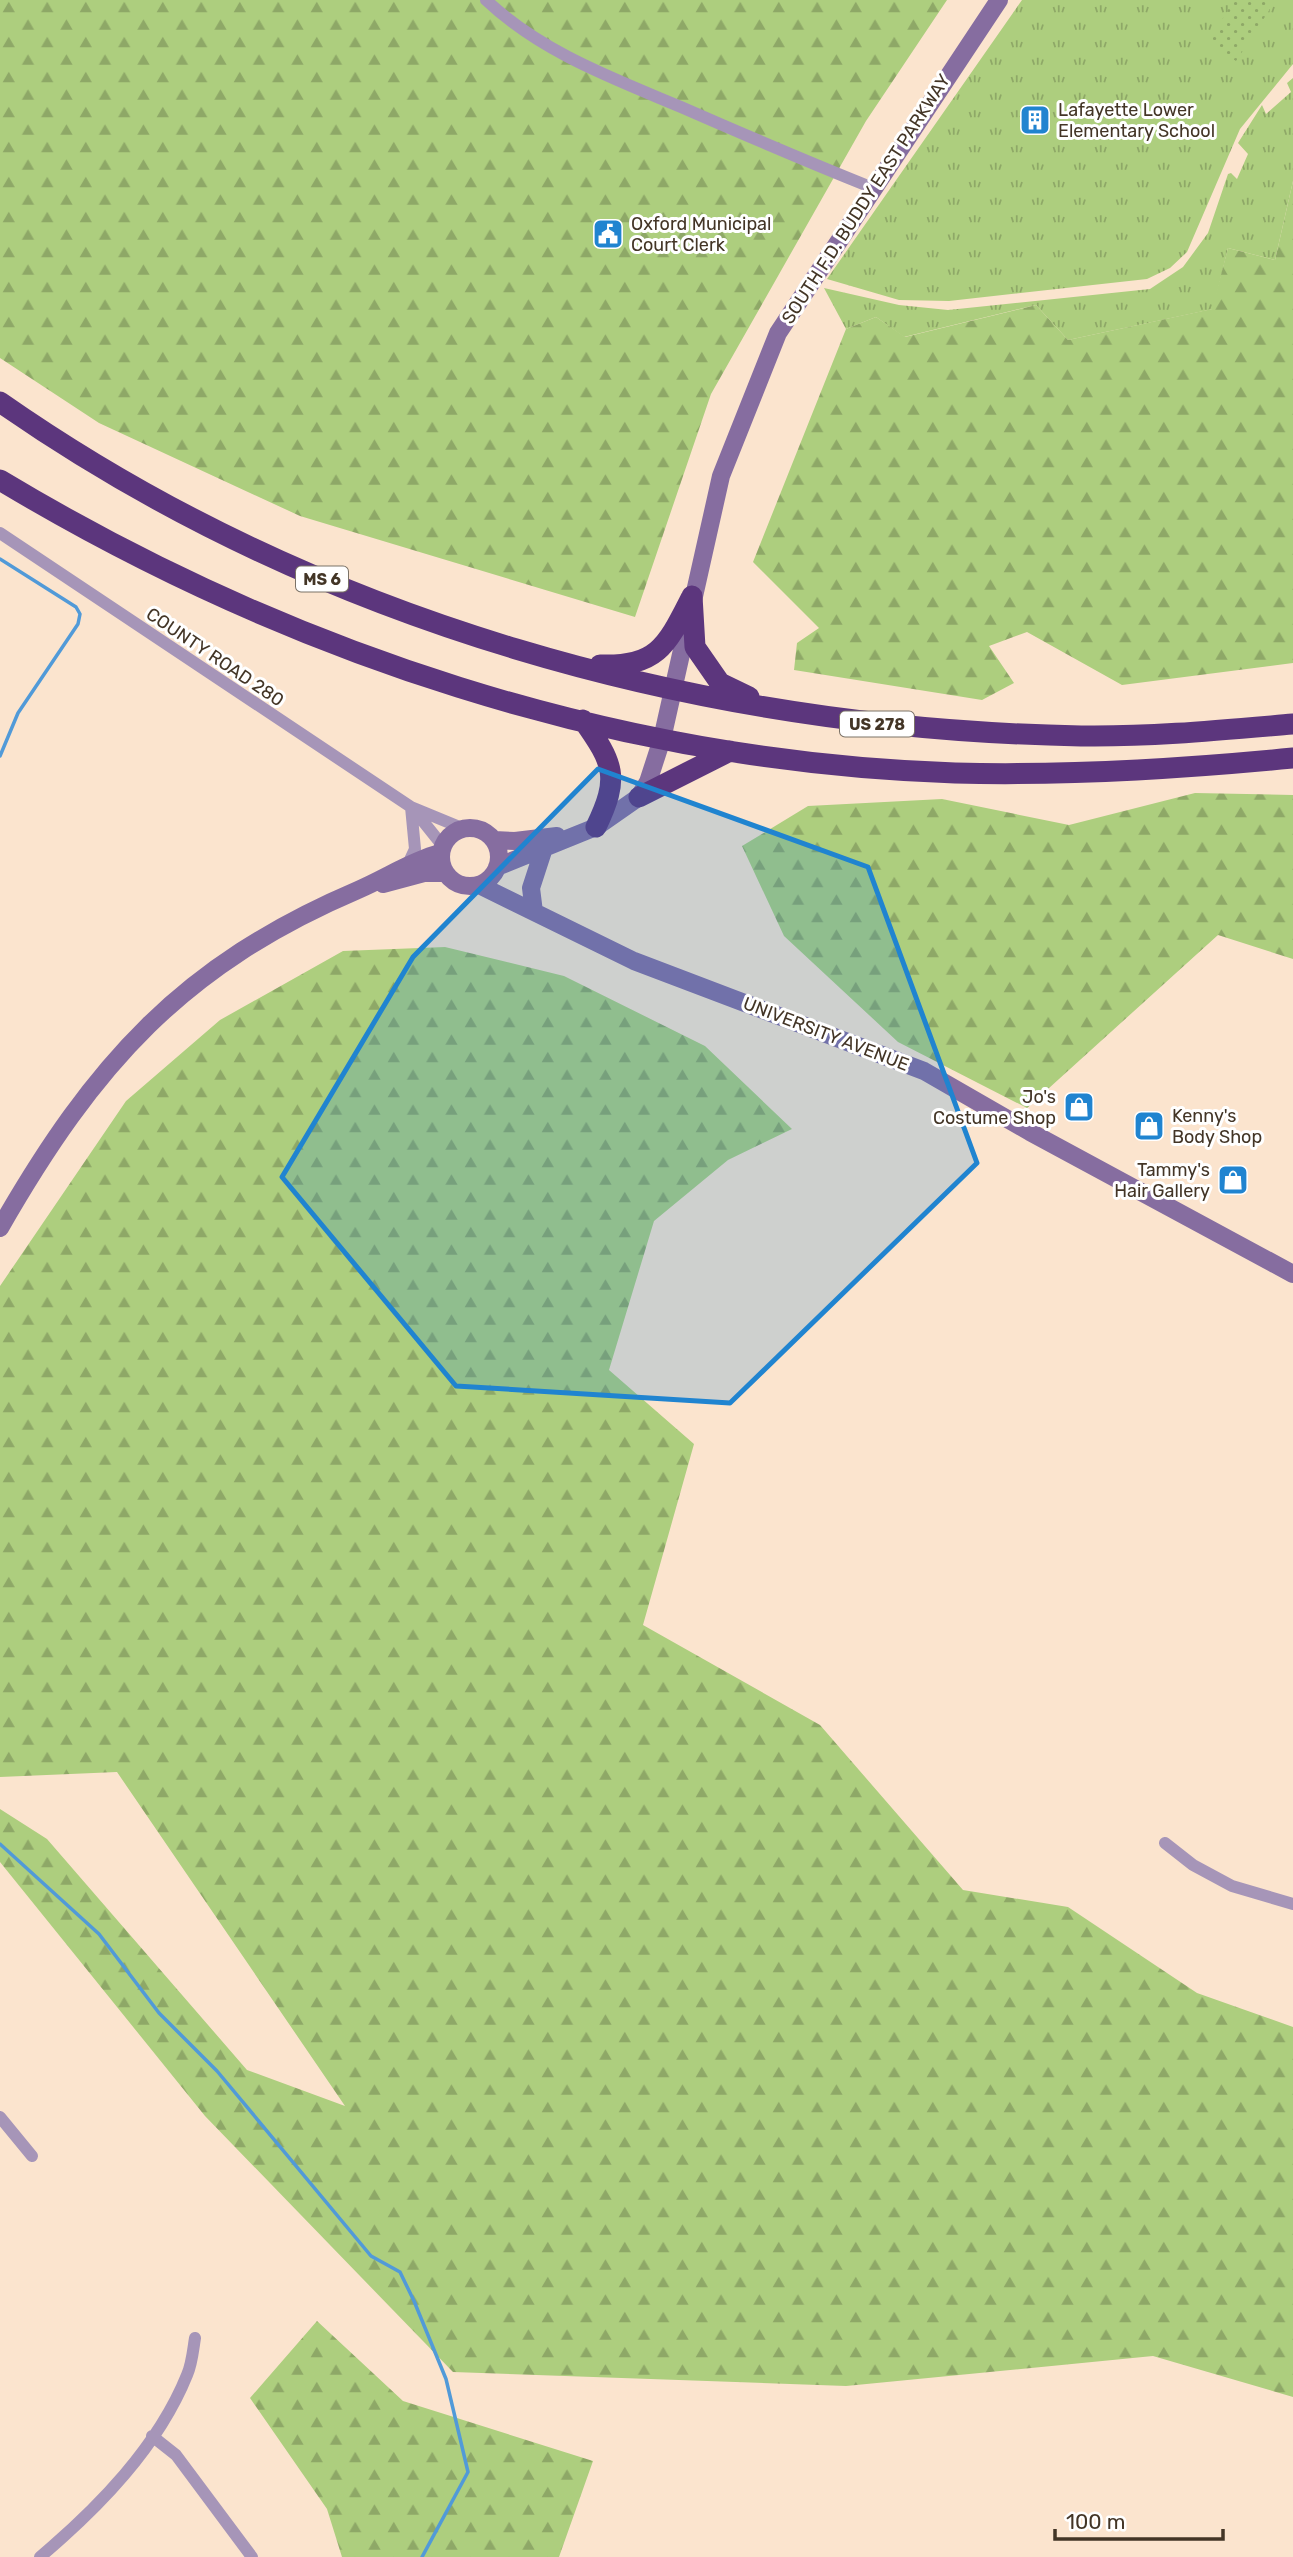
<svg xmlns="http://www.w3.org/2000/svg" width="1293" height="2557" font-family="Rubik,sans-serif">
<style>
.grass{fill:url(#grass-tufts)}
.forest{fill:url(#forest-firs)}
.park{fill:url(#park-dots)}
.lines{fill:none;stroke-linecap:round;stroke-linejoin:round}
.stream{stroke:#519ad8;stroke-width:3.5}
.street{stroke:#a695b8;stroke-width:12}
.secondary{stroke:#866da0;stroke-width:18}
.highway{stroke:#5c367d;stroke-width:21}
.marked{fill:#2084d0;fill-opacity:0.2;stroke:#2084d0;stroke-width:5;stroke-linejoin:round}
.labels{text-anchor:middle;stroke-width:6;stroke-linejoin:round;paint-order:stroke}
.shield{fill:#fff;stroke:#7b7267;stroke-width:2}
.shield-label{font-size:16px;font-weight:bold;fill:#433526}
.poi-label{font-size:18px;fill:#433526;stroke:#fff;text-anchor:start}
.street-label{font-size:18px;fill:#433526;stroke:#fff}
</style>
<defs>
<pattern id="grass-tufts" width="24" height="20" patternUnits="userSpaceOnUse" patternTransform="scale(1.75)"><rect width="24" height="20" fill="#adce7e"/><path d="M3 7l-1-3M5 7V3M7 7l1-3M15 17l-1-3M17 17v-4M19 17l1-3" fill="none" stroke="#8ea867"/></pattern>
<pattern id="forest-firs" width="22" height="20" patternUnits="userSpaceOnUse" patternTransform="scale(1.75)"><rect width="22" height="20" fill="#adce7e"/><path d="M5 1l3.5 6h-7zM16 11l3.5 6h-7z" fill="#8ea867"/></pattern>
<pattern id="park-dots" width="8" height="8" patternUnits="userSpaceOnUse" patternTransform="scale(1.75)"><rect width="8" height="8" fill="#adce7e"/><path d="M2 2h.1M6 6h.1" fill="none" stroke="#8ea867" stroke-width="1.8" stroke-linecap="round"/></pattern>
</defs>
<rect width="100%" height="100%" fill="#fbe4ce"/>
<path class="grass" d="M1022,0H1293V64L1240,129L1187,252L1170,268L1147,279L949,301L899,300L827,279Z
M1293,78V181L1275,260L1228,248L1213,309L1068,340L1036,305L904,337L876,317L846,329L824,288L899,305L948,310L1150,289L1183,267L1208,233L1228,174L1231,173L1237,179L1248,154L1238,143L1262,105L1266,114L1291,92L1287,83Z"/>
<path class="forest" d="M0,0H947L866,121L711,394L635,617L300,516L99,423L0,358Z
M1293,181V663L1122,685L1027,632L989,646L1014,683L982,700L794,670L797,643L819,628L753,562L846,329L876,317L905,337L1036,305L1068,340L1212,309L1228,248L1275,260Z
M1195,793L1293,795V959L1218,935L1027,1108L898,1042L784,936L742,846L808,806L942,799L1069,825Z
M445,947L564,976L705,1046L792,1129L728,1160L654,1221L609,1370L694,1444L643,1625L820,1725L963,1890L1068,1907L1197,1993L1293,2027V2397L1153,2356L846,2386L453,2372L205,2116L0,1862V1809L47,1839L247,2070L345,2106L117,1772L0,1777V1286L126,1101L220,1020L343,951Z
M317,2321L403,2401L593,2461L559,2557H342L327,2509L250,2398Z"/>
<path class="park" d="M1234,0H1276L1236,61L1208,43Z"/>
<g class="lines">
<path class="stream" d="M0,559L76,607L80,614L78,624L18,713L0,756
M0,1844L99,1934L159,2013L217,2071L371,2256L400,2272L414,2301L446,2379L468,2472L422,2557"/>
<path class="street" d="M486,0C541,52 612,78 681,107C745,135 808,162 873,188
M0,533L411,807L462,828
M414,810L442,845
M409,862L415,849L411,807
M1165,1843L1193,1865L1232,1886L1293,1904
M0,2117L32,2156
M152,2436L176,2455L252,2557
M40,2557C98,2508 158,2447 187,2375C192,2364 193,2350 195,2338"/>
<path class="secondary" d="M441 857a29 29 0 1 1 58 0a29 29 0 1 1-58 0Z
M494,840L515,841L557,836
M497,867L596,827L639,797L648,782L662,739L721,476L778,333L999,0
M383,884L424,873H445
M479,885L634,961L924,1071L1030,1132L1293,1274
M534,912L531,888L544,848
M0,1228C94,1064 182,965 358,890C388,877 409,862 440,853"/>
<path class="highway" d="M0,402C315,622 700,729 1081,736C1152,737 1223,730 1293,724
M0,480C288,653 617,762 955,773C1068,776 1180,769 1293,758
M692,596L695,647L720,683L749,697
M600,665C658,667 667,645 691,598
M583,720C614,764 620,777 596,827
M639,797L730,751"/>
</g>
<path class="marked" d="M598,769L868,867L977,1163L730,1403L456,1386L282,1177L413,957Z"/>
<defs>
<g id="building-square" transform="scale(1.575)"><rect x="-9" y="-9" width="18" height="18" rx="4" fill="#2084d0" stroke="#fff"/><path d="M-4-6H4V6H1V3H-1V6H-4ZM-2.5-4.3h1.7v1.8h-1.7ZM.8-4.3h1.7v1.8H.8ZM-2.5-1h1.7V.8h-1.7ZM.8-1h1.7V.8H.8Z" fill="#fff"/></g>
<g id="civic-square" transform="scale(1.575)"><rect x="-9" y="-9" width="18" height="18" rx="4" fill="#2084d0" stroke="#fff"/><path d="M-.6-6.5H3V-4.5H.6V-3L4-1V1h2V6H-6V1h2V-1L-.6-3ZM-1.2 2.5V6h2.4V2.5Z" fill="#fff"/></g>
<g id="shop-square" transform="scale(1.575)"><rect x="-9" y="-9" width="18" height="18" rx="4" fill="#2084d0" stroke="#fff"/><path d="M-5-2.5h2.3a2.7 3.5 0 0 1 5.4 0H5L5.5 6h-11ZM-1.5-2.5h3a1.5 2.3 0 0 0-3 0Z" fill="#fff"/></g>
</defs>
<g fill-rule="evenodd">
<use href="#building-square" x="1035" y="120"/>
<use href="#civic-square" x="608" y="234"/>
<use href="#shop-square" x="1079" y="1107"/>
<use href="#shop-square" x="1149" y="1126"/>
<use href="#shop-square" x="1233" y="1180"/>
</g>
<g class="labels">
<g class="shield">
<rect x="296" y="566.5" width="52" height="25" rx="5"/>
<rect x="840" y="711.5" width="74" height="25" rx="5"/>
</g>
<g class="shield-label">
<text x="322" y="585">MS 6</text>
<text x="877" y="730">US 278</text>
</g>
<g class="poi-label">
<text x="1058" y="116">Lafayette Lower<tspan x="1058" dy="21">Elementary School</tspan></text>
<text x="631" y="230">Oxford Municipal<tspan x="631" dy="21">Court Clerk</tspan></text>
<text x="1056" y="1103" text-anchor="end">Jo's<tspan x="1056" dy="21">Costume Shop</tspan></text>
<text x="1172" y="1122">Kenny's<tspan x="1172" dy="21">Body Shop</tspan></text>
<text x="1210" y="1176" text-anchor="end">Tammy's<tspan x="1210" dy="21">Hair Gallery</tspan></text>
</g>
<g class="street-label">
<text transform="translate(866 199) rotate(-57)" y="6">SOUTH F.D. BUDDY EAST PARKWAY</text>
<text transform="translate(215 657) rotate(34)" y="6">COUNTY ROAD 280</text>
<text transform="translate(826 1034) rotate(21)" y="6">UNIVERSITY AVENUE</text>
</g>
</g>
<path d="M1055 2529v10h168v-10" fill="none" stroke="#433526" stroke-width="3.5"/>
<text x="1066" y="2529" font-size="21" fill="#433526" stroke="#ffffff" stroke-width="5" paint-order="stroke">100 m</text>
</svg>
